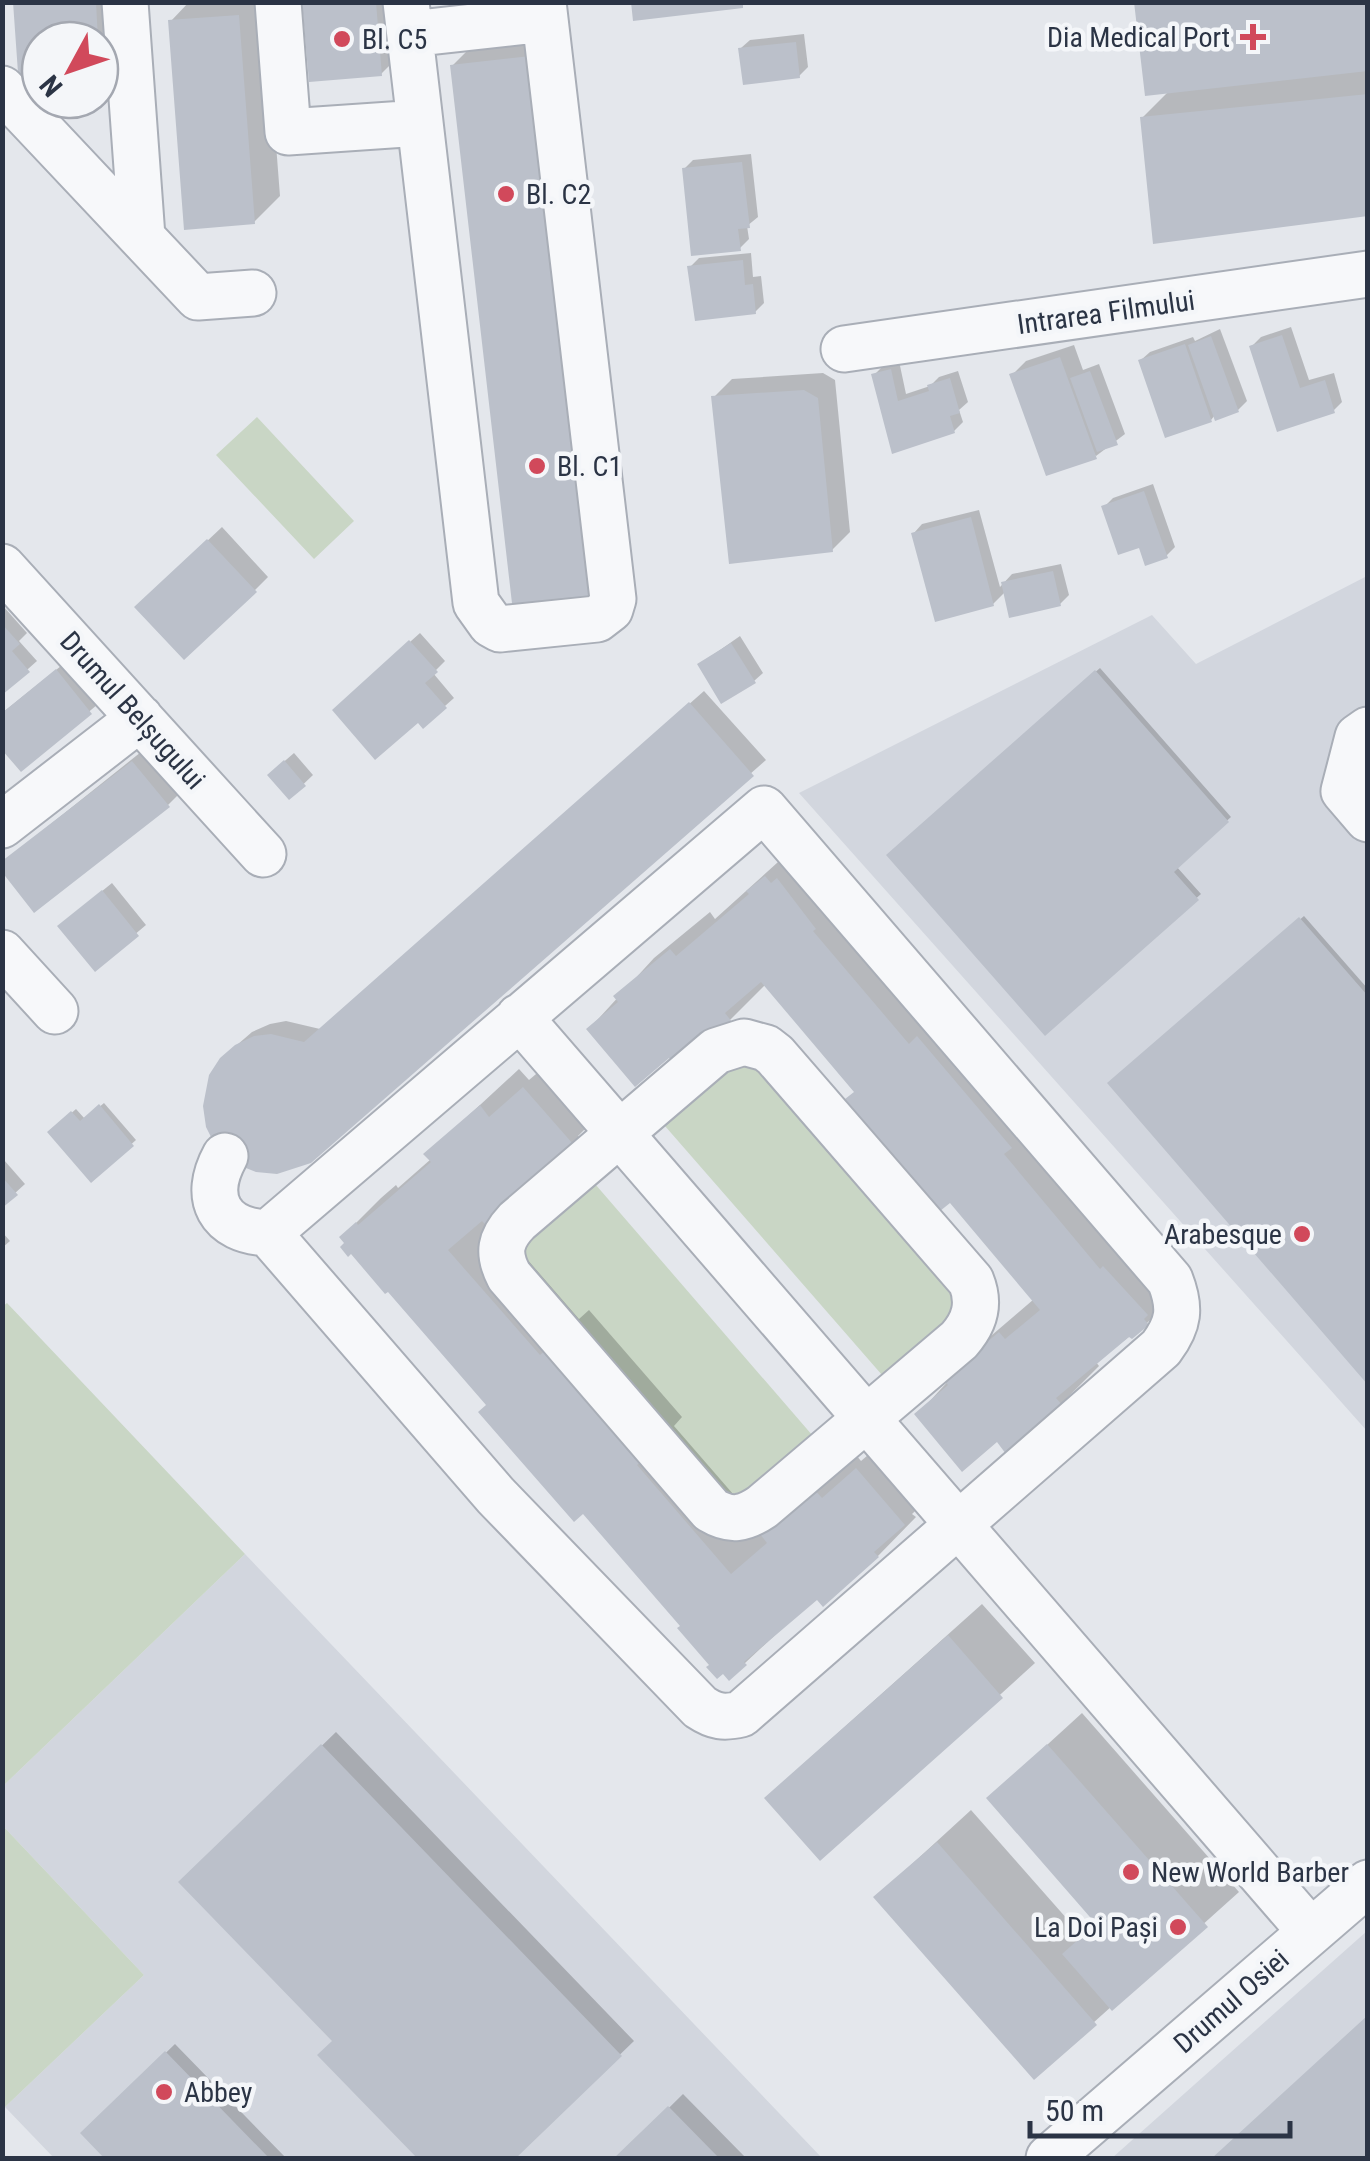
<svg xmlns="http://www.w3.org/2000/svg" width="1370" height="2161" font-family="'Roboto Condensed',sans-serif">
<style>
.built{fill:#d2d6de}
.green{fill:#c9d6c5}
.shadow{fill:#0003}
.building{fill:#bbc0ca}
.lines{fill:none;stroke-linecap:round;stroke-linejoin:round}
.minor-casing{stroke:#a9aeb7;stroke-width:49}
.minor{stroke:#f7f8fa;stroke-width:45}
.poi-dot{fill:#d1495b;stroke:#f4f6f9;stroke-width:4}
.labels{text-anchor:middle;stroke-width:9;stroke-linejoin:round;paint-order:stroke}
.poi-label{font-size:28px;fill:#2b3445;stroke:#f4f6f9;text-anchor:start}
.street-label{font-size:28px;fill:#2b3445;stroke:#f4f6f9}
</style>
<rect width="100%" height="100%" fill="#e4e7ec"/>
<path class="built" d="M1367,576V1431L799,793L1152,615L1196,664Z
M245,1554L822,2158H54L5,2107L144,1975L3,1826V1786Z
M1367,1931V2158H1112Z"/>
<path class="green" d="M257,417L354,521L314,559L216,455Z
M733,1062L753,1066L953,1295L954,1316L889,1383L658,1118Z
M589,1177L819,1443L743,1498L723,1494L524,1265V1243Z
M7,1303L245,1554L3,1786L2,1307Z
M3,1826L144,1975L5,2107L2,2105Z"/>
<path class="shadow" d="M15,2H122L126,53L100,79V40H40V83Z
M189,2H265L280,196L254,222L171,21Z
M305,2H403L407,48L381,74Z
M1368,2V214L1142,118L1170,90Z
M569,19L631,562L452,66L491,27Z
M804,34L808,67L799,76L741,48L750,40Z
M751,154L758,217L747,226L749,239L740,248L684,169L693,160Z
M751,253L753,277L761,276L764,303L755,312L690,267L699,258Z
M1291,327L1309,380L1334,373L1342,402L1333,411L1279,429L1252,346L1261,337Z
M1220,329L1247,401L1238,410L1215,415L1211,420L1141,360L1150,352L1193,337L1195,341Z
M1074,345L1083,370L1099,364L1125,434L1096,456L1012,375L1026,361Z
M899,361L906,394L930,386L939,377L958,371L968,402L959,410L963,422L954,431L893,451L874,375L883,366Z
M823,373L835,380L850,532L832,550L714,397L732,379Z
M1153,484L1175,547L1166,556L1140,544L1104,507L1113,498Z
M979,510L1000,587L1012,574L1061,564L1069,595L1060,604L1005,592L993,604L914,533L922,524Z
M222,527L268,577L255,590L151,594Z
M3,606L27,633L19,641L37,661L2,692Z
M420,633L445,661L433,673L454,698L445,706L344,701Z
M740,636L763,673L754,681L700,664Z
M71,658L104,699L21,769L2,713Z
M1100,668L1231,817L1176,866L1201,894L1045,1032L889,855Z
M704,691L766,760L310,1161L237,1045L252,1032L270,1024L286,1021L320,1029Z
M151,744L186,787L168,805L2,863Z
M294,753L313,775L290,797L279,766Z
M788,853L1186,1284L1147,1323L1096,1362L1099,1366L1061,1404L997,1439L917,1415L985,1341L1034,1299L766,984L730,1020L670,1054L589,1029L654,958L710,912L715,919Z
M112,883L146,925L95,968L69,918Z
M1304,916L1368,989V1381L1111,1083Z
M563,1051L610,1104L578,1136L581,1139L493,1220L579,1319L589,1310L682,1417L674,1426L766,1532L853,1451L861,1461L896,1431L942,1485L912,1514L916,1517L878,1556L817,1596L745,1663L712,1665L683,1626L342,1237L381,1198L396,1185L398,1188L431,1159L427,1154L519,1069L529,1080Z
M104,1103L136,1140L91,1180L50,1132L76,1109L85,1119Z
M4,1160L25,1184L2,1205V1161Z
M2,1232L10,1241L2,1248Z
M982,1604L1035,1663L820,1858L801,1766Z
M1082,1713L1239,1892L1034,2076L876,1897L971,1810L1083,1937L1099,1924L989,1798Z
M336,1732L634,2041L515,2156L517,2158H421L321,2055L335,2041L181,1882Z
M1368,2017V2158H1214Z
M175,2044L286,2158H108L83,2133Z
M683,2094L746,2158H618Z"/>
<path class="building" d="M13,2H96L98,40H40V86L19,87Z
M302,2H376L382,76L309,82Z
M631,2H743V8L633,21Z
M1134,2H1368V71L1145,96Z
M239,15L255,224L184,230L168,20Z
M796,42L800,78L743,85L738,48Z
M531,56L594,603L513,612L450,65Z
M1368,94V216L1153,244L1140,117Z
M742,162L750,228L738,229L741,251L691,256L682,168Z
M743,260L745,285L753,284L756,314L695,321L687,266Z
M1282,335L1300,388L1325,380L1335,413L1277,432L1249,346Z
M1211,336L1239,412L1215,421L1188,345Z
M1185,344L1212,422L1165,438L1138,360Z
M1060,357L1097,459L1046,476L1009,374Z
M891,369L898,401L929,391L927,385L950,378L960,413L950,416L955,433L892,454L871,374Z
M1090,371L1118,445L1097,452L1070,378Z
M804,390L818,398L833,552L729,564L711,396Z
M1144,491L1168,558L1145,566L1139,548L1118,555L1101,506Z
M971,517L994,606L935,622L911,533Z
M207,539L257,592L184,660L134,607Z
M1053,571L1061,606L1009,618L1001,582Z
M2,624L20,644L12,651L30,672L2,695Z
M409,640L438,672L425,683L447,708L423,729L418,723L375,760L332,710Z
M731,643L756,683L721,704L697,664Z
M56,669L92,714L21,772L2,750V713Z
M1095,670L1229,822L1174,872L1199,900L1045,1036L886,855Z
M689,702L754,776L311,1163L277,1174L256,1172L241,1166L214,1143L206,1127L203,1106L209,1075L220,1058L235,1045L254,1036L271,1034L304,1042Z
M284,760L306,786L289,800L267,775Z
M132,761L170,807L34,913L2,872V861Z
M765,876L771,883L777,878L816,929L813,931L909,1044L917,1036L1012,1148L1004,1154L1100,1269L1103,1266L1148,1315L1144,1319L1149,1325L1132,1339L1129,1337L1056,1398L1063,1406L1006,1454L997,1442L962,1472L914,1414L948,1385L943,1379L999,1332L1005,1339L1040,1310L950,1203L940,1211L845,1099L854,1092L761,982L725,1013L732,1022L678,1067L669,1058L635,1087L586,1029L618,1002L613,996L670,949L676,956L749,894L746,891Z
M102,890L139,936L95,972L57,926Z
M1299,917L1368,996V1385L1107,1083Z
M523,1087L573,1144L489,1228L482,1221L448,1250L540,1355L549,1347L646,1458L637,1465L731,1574L767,1543L760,1534L813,1488L822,1498L856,1468L905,1525L874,1552L879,1557L823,1607L817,1600L744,1662L747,1665L729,1681L723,1674L717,1679L706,1667L709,1665L677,1628L680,1626L583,1514L574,1522L478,1412L486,1405L388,1292L385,1294L351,1254L348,1257L340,1247L344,1243L339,1237L356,1222L358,1225L431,1162L423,1154L480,1105L489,1117Z
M99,1104L134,1146L91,1183L47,1132L71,1111L80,1121Z
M2,1177L18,1195L2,1208Z
M948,1635L1003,1698L820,1861L764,1798Z
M321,1744L622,2056L516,2158H417L317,2055L332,2041L178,1882Z
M1047,1744L1208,1927L1112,2011L1062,1954L1096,1924L986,1798Z
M937,1842L1097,2025L1034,2080L873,1897Z
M1368,2015V2158H1212Z
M165,2051L269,2158H104L80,2133Z
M668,2106L719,2158H614Z"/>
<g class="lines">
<g class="minor-casing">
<path id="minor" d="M125,2L142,237
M278,2L288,132L420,123
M406,2L476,603L491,624L500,629L597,619L610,609L613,599L543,2
M410,34L545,19
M2,89L198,297L253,293
M844,349L1368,274
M2,567L263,854
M1368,730L1358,737L1344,791L1368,819
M2,825L140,718
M2,953L55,1011
M519,1017L1311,1932
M744,1042L766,1048L775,1055L971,1281C980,1303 975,1322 959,1340L762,1507C744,1519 731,1522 711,1510L509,1276C497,1253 500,1239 517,1221L716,1051Z
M225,1156C202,1198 219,1231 268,1233L764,809L1170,1280C1181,1308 1179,1324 1161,1348L741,1714C724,1718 715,1717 700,1707L496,1496L268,1233
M1049,2158L1368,1883"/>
</g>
<use href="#minor" class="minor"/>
</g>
<g class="poi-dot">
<path d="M1248 22h10v10h10v10h-10v10h-10v-10h-10v-10h10z"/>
<circle cx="342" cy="39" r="10"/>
<circle cx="506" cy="194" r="10"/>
<circle cx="537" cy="466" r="10"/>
<circle cx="1302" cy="1234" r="10"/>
<circle cx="1131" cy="1872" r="10"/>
<circle cx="1178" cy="1927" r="10"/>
<circle cx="164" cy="2092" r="10"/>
</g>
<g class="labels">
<g class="poi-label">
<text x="1230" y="47" text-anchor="end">Dia Medical Port</text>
<text x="362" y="49">Bl. C5</text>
<text x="526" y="204">Bl. C2</text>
<text x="557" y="476">Bl. C1</text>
<text x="1282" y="1244" text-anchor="end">Arabesque</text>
<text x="1151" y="1882">New World Barber</text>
<text x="1158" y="1937" text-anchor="end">La Doi Pași</text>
<text x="184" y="2102">Abbey</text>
</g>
<g class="street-label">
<text transform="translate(1106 312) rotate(-8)" y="10">Intrarea Filmului</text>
<text transform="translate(133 710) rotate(48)" y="10">Drumul Belșugului</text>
<text transform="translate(1231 2001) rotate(-41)" y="10">Drumul Osiei</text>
</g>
</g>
<rect width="1370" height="2161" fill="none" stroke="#2b3445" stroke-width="10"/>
<g transform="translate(70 70) rotate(230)"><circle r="48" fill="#f4f6f9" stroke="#a4a8b1" stroke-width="2.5"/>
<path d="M0-8L18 38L0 25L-18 38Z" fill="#d1495b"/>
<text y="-15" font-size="28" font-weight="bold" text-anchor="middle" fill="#2b3445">N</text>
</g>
<path d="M1030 2121v15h260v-15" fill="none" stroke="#2b3445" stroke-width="5"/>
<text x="1045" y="2121" font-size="30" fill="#2b3445" stroke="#f4f6f9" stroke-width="8" paint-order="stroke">50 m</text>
</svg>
